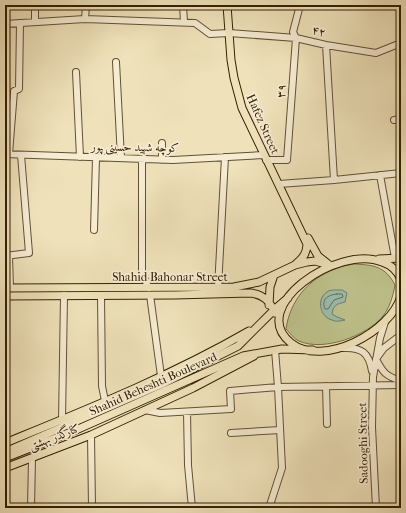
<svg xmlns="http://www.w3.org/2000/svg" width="406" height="513" font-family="'IM FELL French Canon',Amiri,serif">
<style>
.green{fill:#bec28c;stroke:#797148}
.water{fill:#9abeae;stroke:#717f6a}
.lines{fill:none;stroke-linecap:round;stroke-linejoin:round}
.shore{stroke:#676f59;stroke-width:1}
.minor-casing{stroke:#635032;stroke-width:8}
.major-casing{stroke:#342004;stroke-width:9}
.minor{stroke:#f5ecd2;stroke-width:6}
.major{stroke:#efe2ba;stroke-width:7}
.labels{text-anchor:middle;stroke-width:3.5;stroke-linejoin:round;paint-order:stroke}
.street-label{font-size:12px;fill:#342004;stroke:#f5ecd2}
</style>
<rect width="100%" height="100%" fill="#efe2ba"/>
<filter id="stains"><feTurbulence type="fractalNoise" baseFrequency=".005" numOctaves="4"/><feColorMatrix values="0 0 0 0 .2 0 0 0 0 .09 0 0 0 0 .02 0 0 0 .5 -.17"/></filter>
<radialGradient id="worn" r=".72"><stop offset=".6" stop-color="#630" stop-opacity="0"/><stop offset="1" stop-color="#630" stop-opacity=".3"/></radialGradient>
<path class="green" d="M354,264C374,265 385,266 395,285C393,296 390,307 383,316C367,336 323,352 299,341C294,339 290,333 286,329C290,301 308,279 335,269C341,266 348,265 354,264Z"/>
<path class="water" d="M336,290H342L347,293L345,302C337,304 333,305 332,314L337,317L345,320C340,321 336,322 332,320C320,317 316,299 327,292C329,290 333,290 336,290Z"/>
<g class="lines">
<path class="shore" d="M337,294H342L343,297L334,300L328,309H325C321,299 328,295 337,294Z"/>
<g class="minor-casing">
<path id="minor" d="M183,5L184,22
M85,19L86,5
M35,22V5
M5,24L85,19L195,23L210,34L229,33L296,38L326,45L376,53L401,43
M326,45L334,180
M116,62L121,158
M76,72L80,157
M394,120L401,119
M162,143V160
M5,154L173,160L264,155
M9,154L14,91L19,89L20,23
M142,159V274L149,288
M266,160H287L296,38L293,32L300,5
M380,175L395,258
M279,184L334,180L401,173
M94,230L96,158
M5,256L29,253L21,155
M9,256L10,288
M218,288L225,157
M101,295L102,386L105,401
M150,295L161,376
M401,335L384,348L376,359C383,373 386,376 401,381
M343,348C362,347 369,353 372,371
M275,350L278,387L401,385
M326,386L327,424
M145,410L160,413L231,409L230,391L278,387L282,468L269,508
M187,412L188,465L192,508
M62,420L64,295
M231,433L280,430
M91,435L92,508
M31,508L32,458
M376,508L372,427L373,377L380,338L385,322"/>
</g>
<g class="major-casing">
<path id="major" d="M227,5L231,60L234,78L242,108L307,244C307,253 303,258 296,264
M308,238L318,256L327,263
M379,259L401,258
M401,280C398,271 391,265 382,262C338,244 246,307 291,343C323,368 391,332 401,296
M5,288L234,287L259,282L295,265L307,262L315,261L330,265
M5,296L175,295L250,293C263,294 270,301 275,313
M269,305L270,287L274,275
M5,443C88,409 171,376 249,331
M5,452L162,384L238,346L274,310L288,298
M5,458L76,430L243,356L282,349L313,350
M5,468L91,435L193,388L254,356"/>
</g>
<use href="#minor" class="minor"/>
<use href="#major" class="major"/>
</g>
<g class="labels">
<g class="street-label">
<text transform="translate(319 31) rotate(13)" y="4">۴۲</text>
<text transform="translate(281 91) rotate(-86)" y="4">۳۹</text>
<text transform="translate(263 124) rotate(66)" y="4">Hafez Street</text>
<text transform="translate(135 147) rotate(1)" y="4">کوچه شهید حسینی ‍پور</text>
<text x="170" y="281">Shahid Bahonar Street</text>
<text transform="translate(153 384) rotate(-24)" y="4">Shahid Beheshti Boulevard</text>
<text transform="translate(54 437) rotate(-21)" y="4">کنارگذر بهشتی</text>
<text transform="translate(363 443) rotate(-91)" y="4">Sadooghi Street</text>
</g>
</g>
<rect width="406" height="513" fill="none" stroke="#efe2ba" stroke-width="20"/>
<rect x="6" y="6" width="394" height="501" fill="none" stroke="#342004" stroke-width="2"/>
<rect x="10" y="10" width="386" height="493" fill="none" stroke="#342004"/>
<rect width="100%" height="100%" filter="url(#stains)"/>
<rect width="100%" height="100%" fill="url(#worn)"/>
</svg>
